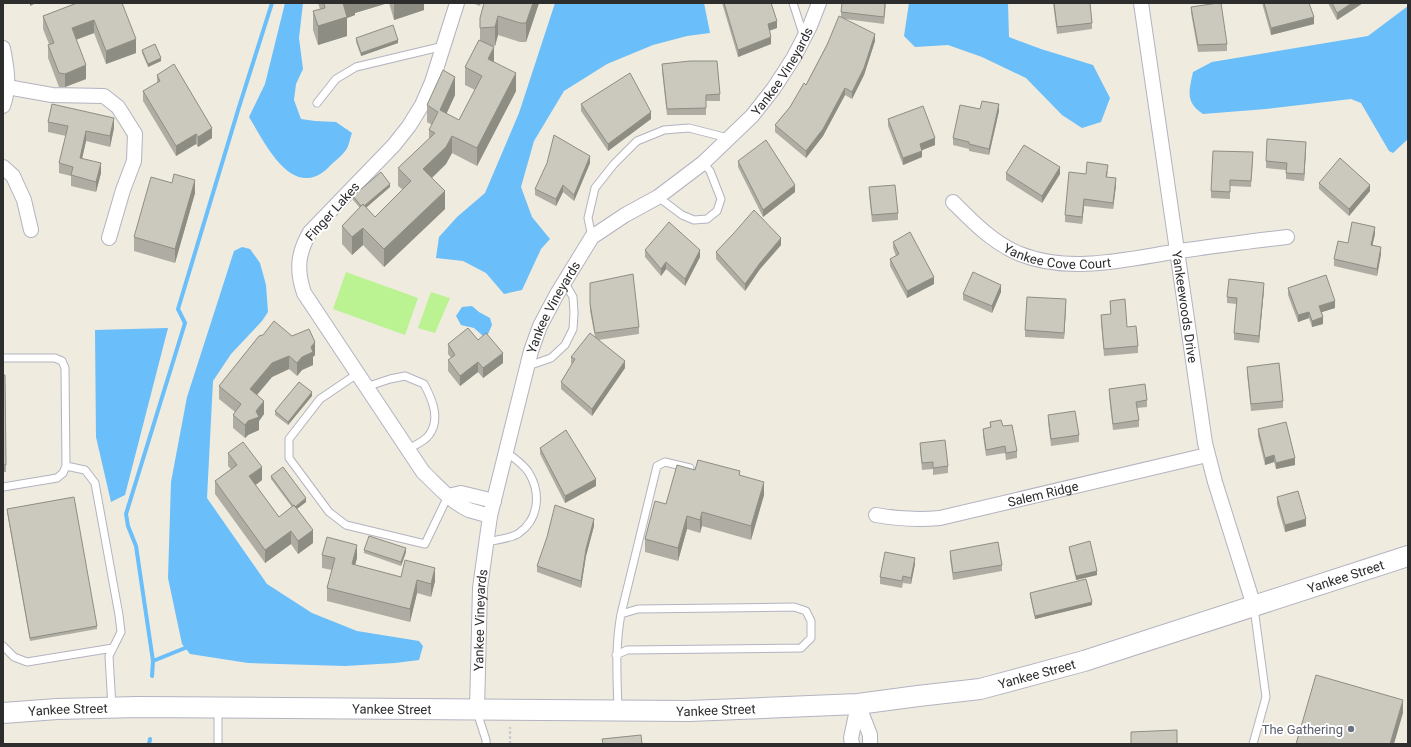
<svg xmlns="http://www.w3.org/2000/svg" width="1411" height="747" font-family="Roboto,sans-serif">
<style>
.pitch{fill:#bbf292}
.water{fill:#6abef9}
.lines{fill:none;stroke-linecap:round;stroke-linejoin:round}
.stream{stroke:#6abef9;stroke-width:4}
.lane-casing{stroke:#b3b3c1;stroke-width:9}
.street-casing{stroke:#b3b3c1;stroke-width:16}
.secondary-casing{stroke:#b3b3c1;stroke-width:22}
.path{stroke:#cdcdcd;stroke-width:2.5;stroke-dasharray:3 2;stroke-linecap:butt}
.lane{stroke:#fff;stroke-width:7}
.street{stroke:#fff;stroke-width:14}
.secondary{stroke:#fff;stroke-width:20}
.wall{fill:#afada3}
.shaded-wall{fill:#8e8d84}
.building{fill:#cbc9bd;stroke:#8e8d84}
.worship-dot{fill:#6b7280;stroke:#fff;stroke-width:1.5}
.labels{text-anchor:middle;stroke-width:4;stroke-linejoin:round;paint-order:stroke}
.street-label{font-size:13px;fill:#2d2d2d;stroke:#fff}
.worship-label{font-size:13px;fill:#5b616d;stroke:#fff;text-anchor:end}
</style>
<rect width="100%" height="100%" fill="#efebdf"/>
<path class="pitch" d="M346,272L418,298L405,335L333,309Z
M431,292L450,298L435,333L418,328Z"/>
<path class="water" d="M285,3H303L299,38L303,69L296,84L294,100L301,119L315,121L336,122L352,133C350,138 349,146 346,150C341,157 333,162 328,168C292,202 264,141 249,117L265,84Z
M555,3H704L710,33L687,36L653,45L607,64L564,91L534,141L521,187L532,217L550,239L541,249L522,290L504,294L486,273L463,261L436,258L439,237L457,217L485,193L519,113Z
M909,3H1008L1009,37L1041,49L1093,65L1110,98L1101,122L1082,128L1062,115L1026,78L982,57L948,45L915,47L904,36Z
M1408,6V139L1393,153L1389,151L1361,103L1351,99L1266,109L1203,114C1185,102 1189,91 1193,72L1212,62L1368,36Z
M242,247L250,249L260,263L266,285L268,312L262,321L231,354L213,381L207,498L267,584L312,613L357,631L419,641L423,646L419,660L395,663L345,666L248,663L190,654L182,644L168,578L171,482L187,397L234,251Z
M472,306L479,312L490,318L492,325L488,334L483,336L474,328L461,325L456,316L462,307Z
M168,328L125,495L111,502L96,437L95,330Z"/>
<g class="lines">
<path class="stream" d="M153,661L185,648
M152,676L153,661L136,546L128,526L126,514L185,323L178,309L239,107L272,3
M149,744L150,739"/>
<g class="lane-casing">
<path id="lane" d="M793,3L804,37
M317,103L336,79L356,67L444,46
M658,197L682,215L694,220L707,219L717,211L721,199L710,171L703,163
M592,237L588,218L595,188L614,164L637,141L664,130L689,128L728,138
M3,358H55L62,361L65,368L66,466L63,473L57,478L3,487
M528,366L551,358L565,345L573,329L574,313L573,297L565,283
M357,374L320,399L289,439V458L329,512L346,525L425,544L448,496
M366,387L390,379L405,376L424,384C432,399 441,419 429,435C425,441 414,446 408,449
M66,466L85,470L95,483L119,615L121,632L109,656L112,707
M487,542C496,540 513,538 519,533C539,519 541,493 529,473C525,466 513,457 506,452
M3,646L14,657L27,662L113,648
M616,655L627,650L801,648L811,638V621L806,611L794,607L638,609L621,614
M618,709C617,677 615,646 621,614L657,466L665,462L690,468
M218,710V744
M477,712L486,740V744
M1253,744L1266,697L1254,608"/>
</g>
<g class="street-casing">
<g id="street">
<path d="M457,3L432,82L422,105L409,126L394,145L310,232C298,253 296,269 304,293L423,472C437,485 451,502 469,510C476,512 483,514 490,516"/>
<path id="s1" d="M1141,3L1205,443L1215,482L1254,606"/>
<path d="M3,48C7,68 10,87 3,106"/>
<path d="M7,87L52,95L104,96L118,107L135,134L134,161L123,190L109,238"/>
<path d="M3,167L13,176L24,200L31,230"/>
<path id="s2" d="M953,202C973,222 993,243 1020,254C1070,274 1127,259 1179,251C1215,246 1251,241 1287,237"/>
<path d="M448,496L461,493L494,501"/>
<path id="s3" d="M876,515C898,519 918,520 940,518L1207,455"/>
<path d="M858,704L870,735V744"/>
<path id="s4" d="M477,710L480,588L490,516L531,351L540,326L557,294L592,237L625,215L658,197L703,163L752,116L774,88L794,57L810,26L819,3"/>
<path d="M852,744L851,738L858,705"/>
</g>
</g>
<g class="secondary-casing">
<g id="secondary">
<path id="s5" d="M3,713L57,709L138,707L689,711L858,704L918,696L980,689L1084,661L1408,556"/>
</g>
</g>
<path class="path" d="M510,744V727"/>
<use href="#lane" class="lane"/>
<use href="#street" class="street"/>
<use href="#secondary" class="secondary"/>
</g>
<path class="wall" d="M77,3L136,53L106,64L94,33L76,40L86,79L65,87H59L48,58V45L49,44L43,29V16Z
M318,3H388L355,13V15L347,18V36L318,45L313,30V11L320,9Z
M389,3H424V10L394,20Z
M472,3H481L480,6Z
M539,3L526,42H520L498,35L495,46H492L494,62L516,91L477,166L452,153L446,164L432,178L445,209L384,267L363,245L352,255L342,244V226L360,208L353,200V196L390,187L366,208L375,217L403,190L398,186V168L429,139V130L432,125L427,122V105L455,95L446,114L459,120L475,90L465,85V67L480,40V18Z
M722,3H771L777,28L769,31L771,44L738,57Z
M886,3L884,24L845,19L875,41L864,75L852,99L845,95L823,136L806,158L775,132V125L790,107L806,85L841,17V12Z
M1053,3H1090L1092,23V29L1057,34Z
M1262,3H1309L1314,24L1271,35Z
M1328,3H1363L1337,20Z
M1191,7L1227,44V51L1198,52L1191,13Z
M356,38L398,43L361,56L356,42Z
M142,50L161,61L148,67L142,53Z
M662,64L720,94V101H706V115H667L662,71Z
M157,75L212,138L198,147L196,144L176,156L143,101V91L157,83Z
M581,104L651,119L608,151L581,111Z
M980,109L999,111L989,155L969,151V149L953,145V138Z
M888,119L935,145L922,150V157L903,165L888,126Z
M48,122L114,128L110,147L86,141L82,158L101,173L96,192L71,186V176L59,173V163L66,136L48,132Z
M1306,149L1304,181L1286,179V170L1266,168V161Z
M1253,159L1251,187L1230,186V199L1211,198V191Z
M738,161L795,192L763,217L738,167Z
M590,163L574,201L563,192L556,206L535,195V189Z
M1108,171L1107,177L1116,185L1113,209L1084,206L1082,224L1065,222V215L1086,174Z
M1006,173L1060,174L1042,203L1006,180Z
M1319,183L1370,191L1349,216L1319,189Z
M869,187L898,213V220L872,222L869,194Z
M195,193L175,263L134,251V237Z
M734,233L781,245L760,269L745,291L716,259V252Z
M1375,234L1372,245L1381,254L1377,276L1334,266V259L1348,243Z
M893,242L934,284L907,298L890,266V259L896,256L893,248Z
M645,250L700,257L685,286L666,269L661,276L645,257Z
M590,283L639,327V334L598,340L625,368L592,416L561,389V382L572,364L571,363V357L595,337L590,311Z
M1288,288L1335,308L1322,312L1323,324L1312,327L1309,318L1298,322L1288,295Z
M1264,289L1259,343L1234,340V333L1237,304L1227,303V297Z
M1001,292L992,313L963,300V294Z
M1110,301L1127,327L1138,346V353L1104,356L1101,322V315L1111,314Z
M1066,306L1064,339L1025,337V330Z
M259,336L315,355L313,357V365L302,370L297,376L289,369L272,377L257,395L264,414L259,421V430L248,435L245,438L233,428V415L235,412L219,399V386Z
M478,340L503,363L483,378L478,372L460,386L448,371V360L451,358L448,354V344Z
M1247,367L1283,401V408L1251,411L1247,374Z
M3,375H5L6,472H3Z
M1109,389L1147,400V407L1137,408L1139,420V427L1113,430L1109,396Z
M312,396L288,425L275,415V411Z
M1048,415L1079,435V442L1051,446L1048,422Z
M990,422L1003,426L1017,451V458L1006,460L1005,453L986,456L983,436V429L990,428Z
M1258,429L1295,465L1276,469L1274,462L1265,465L1258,436Z
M920,443L948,466V473L933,475V469L922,470L920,450Z
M540,448L596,486L565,503L540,454Z
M228,453L262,480L255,485L279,517L292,507L271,479V476L306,502L297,509L313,543L298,554L291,544L265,563L215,494V481L231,469L228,466Z
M695,470L740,475L764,495L751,540L702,526L700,533L687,529L678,561L645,552V539L666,504Z
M1277,497L1306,526L1285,532L1277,504Z
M7,509L97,626V629L30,641L7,512Z
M594,526L586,556L581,588L537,572V566Z
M1069,547L1097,575L1076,580L1069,550Z
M364,550L406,552L401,566L364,553Z
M950,551L1002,565V571L953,580L950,558Z
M322,555L357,558L355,565L401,577L435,581L431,597L417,593L410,622L327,601V588L332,570L322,568Z
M915,564L911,584L903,583L902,588L880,584V577Z
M1030,593L1092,605L1035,619L1030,596Z"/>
<path class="shaded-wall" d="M30,3H36L30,6Z
M342,3H388L355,13V15L347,18V36L318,45V26Z
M394,3H424V10L394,20Z
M533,3H539L526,42V23Z
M1352,3H1363L1337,20V13Z
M498,16V35L495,46V27Z
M1314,17V24L1271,35V28Z
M94,20V33L72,41V28Z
M777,21V28L768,31V24Z
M875,34V41L864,75L852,99V92Z
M771,37V44L738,57V50Z
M136,39V53L106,64V51Z
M398,40V43L361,56V53Z
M494,47V65L488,59Z
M161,58V61L148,67V64Z
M86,65V79L65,87V74Z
M516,73V91L477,166V148Z
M455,77V95L440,128V110Z
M845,88V95L823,136L806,158V151Z
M999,104V111L989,155V149Z
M651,112V119L608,151V144Z
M114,118V128L110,147V136Z
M212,128V138L198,147V137Z
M86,131V141L80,168V158Z
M196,134V144L176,156V146Z
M452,136V153L446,164L423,186V169Z
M935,138V145L920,151V144Z
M1306,142V149L1304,181V174Z
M922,151V157L903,165V158Z
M590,156V163L574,201V195Z
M101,163V173L96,192V182Z
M1060,167V174L1042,203V196Z
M1116,178V185L1113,209V203Z
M195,180V193L175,263V249Z
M390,184V187L362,211V207Z
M563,185V192L556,206V199Z
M795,185V192L763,217V210Z
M1370,185V191L1349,216V209Z
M445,191V209L384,267V249Z
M1084,199V206L1082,224V217Z
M1375,227V234L1371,252V245Z
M363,228V245L352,255V237Z
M781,238V245L760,269L745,291V284L760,263Z
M1381,247V254L1377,276V269Z
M700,250V257L685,286V279Z
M666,262V269L661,276V269Z
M934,277V284L907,298V291Z
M1264,283V289L1259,343V336Z
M1001,285V292L992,313V306Z
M1066,299V306L1064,339V333Z
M1335,301V308L1319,313V306Z
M1309,312V318L1298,322V315Z
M1323,317V324L1312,327V321Z
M315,342V355L313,357V365L302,370L297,376V363Z
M503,353V363L483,378V368Z
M289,356V369L272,377L250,403V389L272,363Z
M625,361V368L592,416V409Z
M478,362V372L460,386V376Z
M312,392V396L288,425V422Z
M264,401V414L259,421V430L248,435L245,438V425Z
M1274,455V462L1265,465V458Z
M1295,458V465L1276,469V463Z
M262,467V480L249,490V476Z
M596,479V486L565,503V496Z
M764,482V495L751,540V526Z
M306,498V502L294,511V507Z
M702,512V526L700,533V520Z
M687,516V529L678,561V548Z
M594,519V526L586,556L581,588V581L586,549Z
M1306,519V526L1285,532V525Z
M313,530V543L298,554V541Z
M291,531V544L265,563V550Z
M357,545V558L352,577V564Z
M406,548V552L401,566V562Z
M915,558V564L911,584V578Z
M435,568V581L431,597V584Z
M1097,571V575L1076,580V576Z
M417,580V593L410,622V609Z
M1092,602V605L1035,619V616Z
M1403,700V713L1394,744H1390Z"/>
<path class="building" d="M77,3H122L136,39L106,51L94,20L72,28L86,65L65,74L59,73L48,45L54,43L43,16Z
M324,3H343L347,17L318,26L313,11L325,8Z
M484,3H533L526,23H520L498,16L495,27L480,28V18Z
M724,3H771L777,21L768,24L771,37L738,50Z
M842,3H885L884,17L841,12Z
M1054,3H1090L1092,23L1057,27Z
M1218,3H1221L1227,44L1198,45L1191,7Z
M1264,3H1309L1314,17L1271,28Z
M1332,3H1352L1337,13Z
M839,16L875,34L864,68L852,92L845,88L823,129L806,151L775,125L790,107L804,83L806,85L827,45Z
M393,25L398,40L361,53L356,38Z
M479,40L494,47L488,59L516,73L477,148L452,136L446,147L423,169L445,191L384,249L363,228L352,237L342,226L363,204L375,217L411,181L398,168L435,133L429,130L438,112L427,105L443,70L455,77L440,110L459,120L482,76L465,67Z
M155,44L161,58L148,64L142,50Z
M690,61H717L720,94L706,95V108L667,109L662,64Z
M174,64L212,128L198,137L196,134L176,146L143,91L160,81L157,75Z
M630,73L651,112L608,144L581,104Z
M982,101L999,104L989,149L969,144V142L953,138L960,105L980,109Z
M52,104L114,118L110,136L86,131L80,158L101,163L96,182L71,175L73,167L59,163L68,126L48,122Z
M923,106L935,138L920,144L922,151L903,158L888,119Z
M554,135L590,156L574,195L563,185L556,199L535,189L547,163Z
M1267,139L1306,142L1304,174L1286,173L1287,163L1266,161Z
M766,140L795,185L763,210L738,161Z
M1024,145L1060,167L1042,196L1006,173Z
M1213,151L1253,152L1251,181L1230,180V192L1211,191Z
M1340,158L1370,185L1349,209L1319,183Z
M1087,162L1108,165L1106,177L1116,178L1113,203L1084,199L1082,217L1065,215L1069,172L1086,174Z
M381,172L390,184L364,206L363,204L361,206L353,196Z
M174,174L195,180L175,249L134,237L151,177L172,183Z
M895,185L898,213L872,215L869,187Z
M754,210L781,238L760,263L745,284L716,252L734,233Z
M669,222L700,250L685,279L666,262L661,269L645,250Z
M1352,222L1375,227L1371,245L1381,247L1377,269L1334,259L1338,241L1348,243Z
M910,232L934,277L907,291L890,259L899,254L893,242Z
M973,272L1001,285L992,306L963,294Z
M633,274L639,327L595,333L590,304V283Z
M1326,275L1335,301L1319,306L1323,317L1312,321L1309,312L1298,315L1288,288Z
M1229,279L1264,283L1259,336L1234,333L1237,298L1227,297Z
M1027,297L1066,299L1064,333L1025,330Z
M1125,299L1127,327L1136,326L1138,346L1104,349L1101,315L1111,314L1110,301Z
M274,321L292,336L309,329L315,342L311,347L313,352L302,357L297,363L289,356L272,363L250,389L264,401L256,411L259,417L248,421L245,425L233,415L241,404L219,386L259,336L263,335Z
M468,328L478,340L486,333L503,353L483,368L478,362L460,376L448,360L455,355L448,344Z
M590,333L625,361L592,409L561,382L575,359L571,357Z
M1279,363L1283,401L1251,404L1247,367Z
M3,375H5L6,465H3Z
M299,382L312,392L288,422L275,411Z
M1145,384L1147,400L1136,402L1139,420L1113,424L1109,389Z
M1075,411L1079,435L1051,439L1048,415Z
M1001,420L1003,426L1012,425L1017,451L1006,453L1005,446L986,450L983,429L991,427L990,422Z
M1286,422L1295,458L1276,463L1274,455L1265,458L1258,429Z
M566,430L596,479L565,496L540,448Z
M945,440L948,466L933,468V462L922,463L920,443Z
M243,442L262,467L249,476L279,517L294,505L313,530L298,541L291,531L265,550L215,481L237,465L228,453Z
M698,460L740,471L739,475L764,482L751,526L702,512L700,520L687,516L678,548L645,539L655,501L666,504L677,465L695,470Z
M283,467L306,498L295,507L294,505L293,506L271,476Z
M1298,491L1306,519L1285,525L1277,497Z
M74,497L97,626L30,638L7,509Z
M555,505L594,519L586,549L581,581L537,566L547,537Z
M369,536L406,548L401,562L364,550Z
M327,537L357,545L352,564L401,577L405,560L435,568L431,584L417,580L410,609L327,588L335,558L322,555Z
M1090,541L1097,571L1076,576L1069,547Z
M998,542L1002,565L953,573L950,551Z
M885,552L915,558L911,578L903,576L902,581L880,577Z
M1086,579L1092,602L1035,616L1030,593Z
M1316,675L1403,700L1390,744H1296Z
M1177,730V744H1131V732Z
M641,735L642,744H603L602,739Z"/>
<circle class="worship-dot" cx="1351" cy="729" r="4"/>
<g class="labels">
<g class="street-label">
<text dy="5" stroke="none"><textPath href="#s4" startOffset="750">Yankee Vineyards</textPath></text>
<text transform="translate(332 211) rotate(-48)" y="5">Finger Lakes</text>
<text dy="5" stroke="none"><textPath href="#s2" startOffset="123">Yankee Cove Court</textPath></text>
<text dy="5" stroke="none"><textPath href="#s1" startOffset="307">Yankeewoods Drive</textPath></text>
<text dy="5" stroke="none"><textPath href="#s4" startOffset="414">Yankee Vineyards</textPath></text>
<text dy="5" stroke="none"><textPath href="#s3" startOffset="170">Salem Ridge</textPath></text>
<text dy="5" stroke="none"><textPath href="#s5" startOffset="1361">Yankee Street</textPath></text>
<text dy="5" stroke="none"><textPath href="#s4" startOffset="90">Yankee Vineyards</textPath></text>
<text dy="5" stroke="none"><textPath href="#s5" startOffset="1037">Yankee Street</textPath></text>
<text dy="5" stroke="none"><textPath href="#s5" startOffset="65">Yankee Street</textPath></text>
<text dy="5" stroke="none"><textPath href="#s5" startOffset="389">Yankee Street</textPath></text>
<text dy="5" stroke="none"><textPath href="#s5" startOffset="713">Yankee Street</textPath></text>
</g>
<g class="worship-label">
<text x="1343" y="734">The Gathering</text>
</g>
</g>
<rect width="1411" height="747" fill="none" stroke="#2d2d2d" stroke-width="8"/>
</svg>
